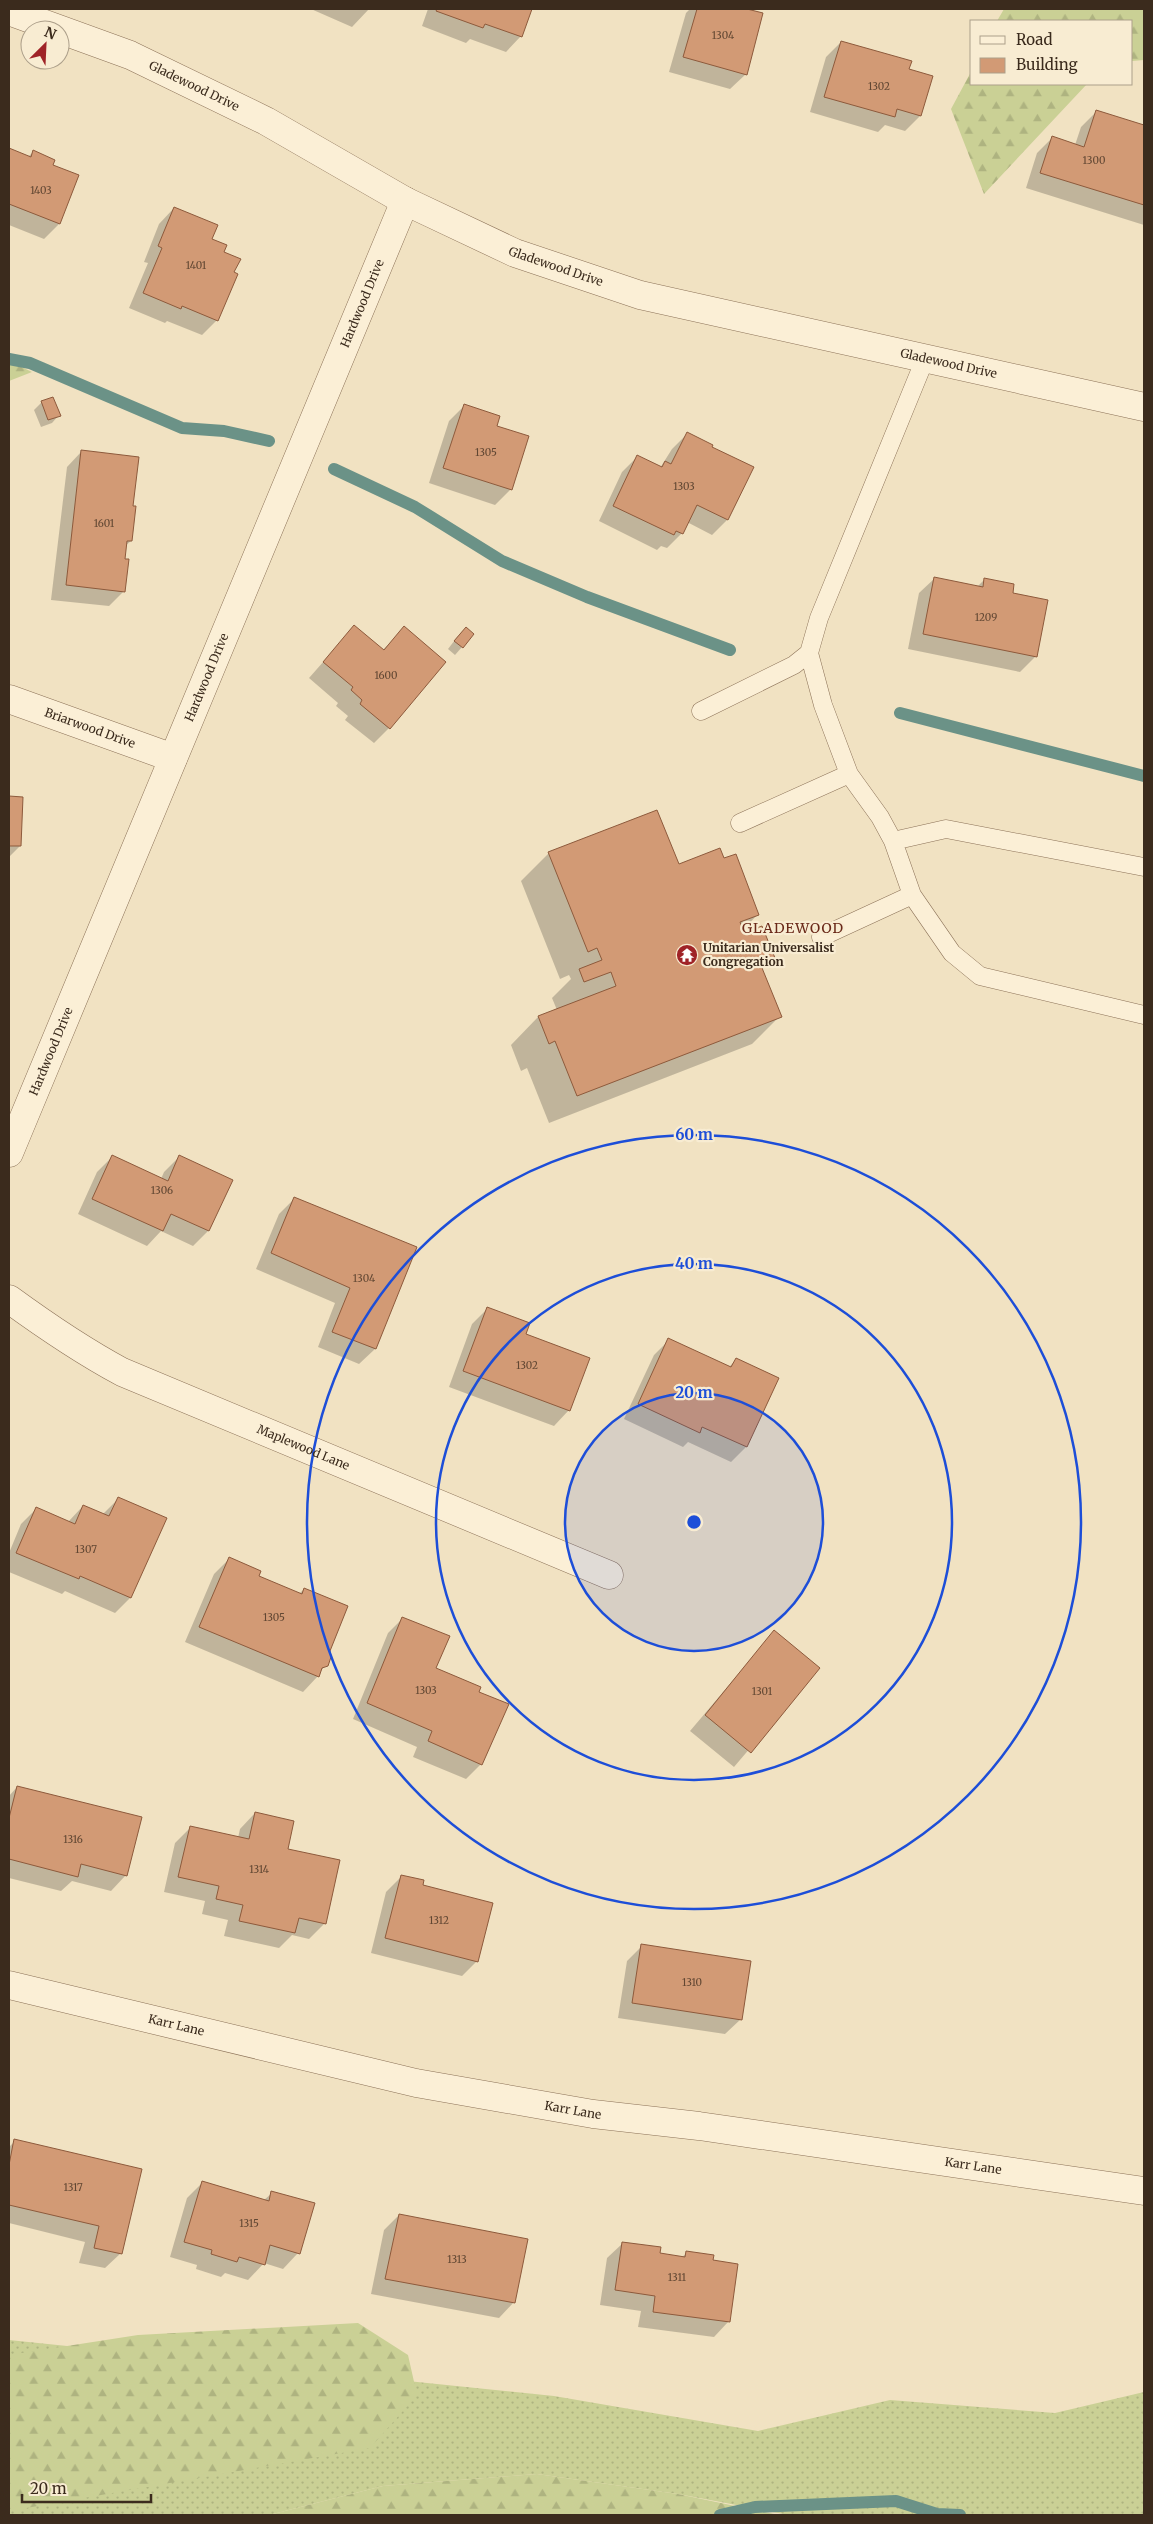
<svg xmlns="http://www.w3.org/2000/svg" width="1153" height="2524" font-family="Merriweather,serif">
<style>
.grass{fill:url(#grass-dots)}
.forest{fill:url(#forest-firs)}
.shadow{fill:#0003}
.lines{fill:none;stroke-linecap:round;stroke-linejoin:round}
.stream{stroke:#6b9287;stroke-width:12}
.building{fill:#d29a75;stroke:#8d5a3c}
.service-casing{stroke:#8c7258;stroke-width:19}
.minor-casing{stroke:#8c7258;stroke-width:29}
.service{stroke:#fbefd6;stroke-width:18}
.minor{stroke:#fbefd6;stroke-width:28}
.ring{fill:none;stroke:#1d4ed8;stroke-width:2.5}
.labels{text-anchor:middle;stroke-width:4.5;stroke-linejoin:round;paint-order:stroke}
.number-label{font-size:10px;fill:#614733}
.street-label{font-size:12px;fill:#3b2b1d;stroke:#f8ecd2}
.poi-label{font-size:12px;font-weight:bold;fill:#3b2b1d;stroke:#f8ecd2;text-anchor:start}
.neighbourhood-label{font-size:14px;letter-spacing:1px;fill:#6a2919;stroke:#f8ecd2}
.centre{fill:#1d4ed8;stroke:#f8ecd2;stroke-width:2.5}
.ring-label{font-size:15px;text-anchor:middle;font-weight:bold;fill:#1d4ed8;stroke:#f8ecd2;stroke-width:4.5;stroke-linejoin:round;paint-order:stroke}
</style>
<defs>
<pattern id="grass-dots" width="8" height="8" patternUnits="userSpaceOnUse" patternTransform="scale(1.25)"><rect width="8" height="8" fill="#cad095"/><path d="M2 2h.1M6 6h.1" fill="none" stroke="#aeb380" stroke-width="1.8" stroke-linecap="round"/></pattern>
<pattern id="forest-firs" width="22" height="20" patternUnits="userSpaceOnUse" patternTransform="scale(1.25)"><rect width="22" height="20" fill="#cad095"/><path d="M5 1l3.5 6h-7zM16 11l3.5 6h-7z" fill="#aeb380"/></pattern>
</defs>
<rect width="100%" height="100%" fill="#f1e2c2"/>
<path class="grass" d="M9,2340L554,2396L758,2431L890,2400L1055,2413L1144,2392V2515H789L678,2494L537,2474L383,2486L269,2515H9Z"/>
<path class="forest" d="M1004,9H1144V60L1132,61V21H997Z
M972,70V84H1087L984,194L951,109Z
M9,361L32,372L9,381Z
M358,2323L408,2355L417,2395L370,2448L9,2511V2355L138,2335Z
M537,2474L678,2494L779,2515H269L383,2486Z"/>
<path class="shadow" d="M311,9H369L352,27Z
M428,9H531L521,36L506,52L470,39L466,43L422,26Z
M690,9H742L762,14L746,74L730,89L669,72L686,13Z
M841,42L908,70L920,116L905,131L885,125L878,132L810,112L826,57Z
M1096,112L1144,126V225L1026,188L1037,153L1052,138L1075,145L1081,127Z
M9,149L28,157L33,152L51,166L78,176L59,224L44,239L9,225Z
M174,208L222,253L233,273L217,320L202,335L167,321L165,323L129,308L148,263L144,262L159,224Z
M42,402L59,415L52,423L41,427L34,410Z
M464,406L495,427L528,437L510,490L495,505L429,483L449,421Z
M687,434L710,448L727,520L712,535L687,522L682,533L667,548L661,546L657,550L599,521L622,472L637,457L660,468L672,449Z
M82,451L132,507L131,541L125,546L124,560V591L109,606L51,600L67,467Z
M935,578L977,587L985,579L1011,594L1036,656L1020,672L908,649L919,593Z
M354,627L382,651L404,628L389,728L374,743L345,720L348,716L336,706L338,703L309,678Z
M458,636L462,647L455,655L448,649Z
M9,797L22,798L20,846L9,857Z
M549,853L678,865L724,860L758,914L742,931L743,934L774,957L761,970L780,1016L752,1044L549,1123L527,1068L521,1071L511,1045L538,1017L557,1010L552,998L571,979L569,975L560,979L521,881Z
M112,1157L161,1179L164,1172L179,1157L231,1181L208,1231L193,1246L161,1231L147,1246L78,1214L97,1172Z
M294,1199L415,1248L375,1349L359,1364L318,1347L335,1303L256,1269L279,1214Z
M487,1309L525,1335L569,1410L554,1426L449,1387L472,1324Z
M669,1340L729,1367L736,1360L777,1379L746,1447L731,1462L688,1442L683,1447L624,1419L654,1355Z
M118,1499L130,1598L115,1613L65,1591L62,1594L9,1572V1553L21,1524L36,1509L68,1522L83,1506L103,1514Z
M229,1559L257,1577L299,1594L304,1589L330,1657L318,1676L303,1692L185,1642L214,1574Z
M403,1618L434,1669L477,1693L481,1764L466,1779L413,1757L417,1747L353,1719L388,1633Z
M774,1632L818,1668L734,1767L690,1731Z
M17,1787L126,1875L111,1891L72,1881L61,1891L9,1878V1796Z
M255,1813L324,1924L309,1939L292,1935L279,1948L224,1936L228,1920L202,1914L205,1901L164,1892L175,1843L190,1828L238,1838L240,1829Z
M402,1876L477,1961L462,1976L371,1953L386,1892Z
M642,1946L741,2019L725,2034L618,2018L627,1961Z
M15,2141L140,2170L121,2253L105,2268L79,2263L85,2242L9,2223V2147Z
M202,2183L263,2201L272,2193L298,2253L283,2269L264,2263L248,2280L225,2273L221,2277L196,2269L197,2265L170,2257L187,2198Z
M399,2215L514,2302L499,2318L371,2294L384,2230Z
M623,2243L659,2254L682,2257L687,2253L712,2262L729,2321L714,2337L638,2327L641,2311L600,2305L607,2258Z"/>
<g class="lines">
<path class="stream" d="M9,359L30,363L182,428L224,431L269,441
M334,469L415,507L502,561L587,597L730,650
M900,713L1144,776
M720,2515L755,2507L896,2501L937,2514L960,2515"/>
</g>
<path class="building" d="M437,9H532L522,37L485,24L483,28L436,11Z
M697,9H747L763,13L747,75L683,57Z
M841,41L912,61L909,69L933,76L921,116L897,109L895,117L824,97Z
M1096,110L1144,125V205L1040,173L1052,136L1084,147Z
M9,148L31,157L33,150L55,160L53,165L79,175L60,224L9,204Z
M174,207L218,225L212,239L227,245L224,252L241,259L234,272L238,274L218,321L182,306L181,309L143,293L162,248L158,246Z
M53,397L61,416L48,420L41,401Z
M464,404L500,416L497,426L529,436L512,490L443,468Z
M687,432L713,445L712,447L754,467L728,520L697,505L683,534L676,531L674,535L613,506L637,455L662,467L665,461L671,464Z
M81,450L139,457L133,506H136L132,541H127L125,559H129L125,592L66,585Z
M934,577L983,587L984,578L1014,584L1013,593L1048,600L1037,657L923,634Z
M354,625L384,650L404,626L446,662L390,729L360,704L362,700L351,690L353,687L323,662Z
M466,627L474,634L463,648L454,641Z
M9,796L23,797L21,846H9Z
M657,810L679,864L720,848L724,858L736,854L759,915L740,922L744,933L762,926L775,958L760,963L782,1017L577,1096L555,1041L549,1044L538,1016L616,986L611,972L584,982L579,969L602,960L597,948L588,952L548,852Z
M112,1155L168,1181L179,1155L233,1180L209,1231L171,1214L163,1231L92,1199Z
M294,1197L417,1247L376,1349L332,1332L350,1288L271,1253Z
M487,1307L530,1323L526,1334L590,1358L570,1411L463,1371Z
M668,1338L731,1367L736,1358L779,1378L747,1447L702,1427L700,1433L638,1404Z
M118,1497L167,1518L131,1598L80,1576L79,1579L16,1553L36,1507L75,1524L83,1505L109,1516Z
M229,1557L261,1571L259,1576L302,1594L304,1588L348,1606L330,1651L331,1657L328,1666L322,1668L319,1677L199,1627Z
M402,1617L450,1636L436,1668L481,1687L479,1692L509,1704L482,1765L428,1741L432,1731L367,1703Z
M774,1630L820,1668L751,1753L705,1715Z
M17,1786L142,1817L127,1876L81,1864L78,1877L9,1859V1818Z
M255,1812L294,1821L288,1849L340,1860L326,1924L299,1918L295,1933L239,1921L243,1905L216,1899L219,1886L178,1877L190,1826L249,1839Z
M401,1875L424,1880L423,1885L493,1903L478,1962L385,1938Z
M641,1944L751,1961L742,2020L632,2003Z
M14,2139L142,2169L122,2254L94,2248L99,2226L9,2205V2165Z
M202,2181L269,2201L271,2191L315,2203L300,2254L270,2245L265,2265L239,2257L237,2262L211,2254L212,2250L184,2242Z
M399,2214L528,2239L515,2303L385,2279Z
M622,2242L661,2247L660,2253L685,2257L686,2251L714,2255L713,2260L738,2264L730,2322L653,2312L655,2296L615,2290Z"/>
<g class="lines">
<g class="service-casing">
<path id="service" d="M925,359L819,618L809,653L823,705L849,774L880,817L893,841L912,895L952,953L980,976L1144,1015
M701,711L794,665L809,653
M740,823L849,774
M893,841L946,829L1144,867
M821,937L912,895"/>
</g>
<g class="minor-casing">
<g id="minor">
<path id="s1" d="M9,11L130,55L266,121L405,201L515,253L640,295L1144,407"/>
<path id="s2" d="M9,699L173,758"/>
<path id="s3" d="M9,1153L405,201"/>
<path id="s4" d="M9,1299C46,1326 81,1350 122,1372L609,1575"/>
<path id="s5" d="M9,1985L416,2083L593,2114L699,2126L1144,2191"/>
</g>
</g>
<use href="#service" class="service"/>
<use href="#minor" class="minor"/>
</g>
<circle cx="694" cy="1522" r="129" fill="#1d4ed8" fill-opacity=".12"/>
<g class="ring">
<circle cx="694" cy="1522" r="129"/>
<circle cx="694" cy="1522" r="258"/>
<circle cx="694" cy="1522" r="387"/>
</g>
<defs>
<g id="temple-disc" transform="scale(1.125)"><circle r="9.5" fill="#9f2327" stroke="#f8ecd2"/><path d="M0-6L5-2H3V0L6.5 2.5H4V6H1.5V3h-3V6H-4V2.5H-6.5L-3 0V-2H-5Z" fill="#fff"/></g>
</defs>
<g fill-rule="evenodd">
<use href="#temple-disc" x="687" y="955"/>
</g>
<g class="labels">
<g class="number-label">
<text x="723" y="39">1304</text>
<text x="879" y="90">1302</text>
<text x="1094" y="164">1300</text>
<text x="41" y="194">1403</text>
<text x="196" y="269">1401</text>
<text x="486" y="456">1305</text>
<text x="684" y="490">1303</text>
<text x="104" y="527">1601</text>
<text x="986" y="621">1209</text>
<text x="386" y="679">1600</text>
<text x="162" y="1194">1306</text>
<text x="364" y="1282">1304</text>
<text x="527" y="1369">1302</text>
<text x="86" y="1553">1307</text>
<text x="274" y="1621">1305</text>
<text x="426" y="1694">1303</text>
<text x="762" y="1695">1301</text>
<text x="73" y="1843">1316</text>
<text x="259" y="1873">1314</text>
<text x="439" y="1924">1312</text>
<text x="692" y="1986">1310</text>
<text x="73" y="2191">1317</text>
<text x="249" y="2227">1315</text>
<text x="457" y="2263">1313</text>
<text x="677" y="2281">1311</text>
</g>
<g class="street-label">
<text dy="4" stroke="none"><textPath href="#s1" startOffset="200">Gladewood Drive</textPath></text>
<text dy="4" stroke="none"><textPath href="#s1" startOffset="605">Gladewood Drive</textPath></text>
<text dy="4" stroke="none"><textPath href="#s3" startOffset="920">Hardwood Drive</textPath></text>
<text dy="4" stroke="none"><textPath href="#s1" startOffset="1010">Gladewood Drive</textPath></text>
<text dy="4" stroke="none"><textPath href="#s3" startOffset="515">Hardwood Drive</textPath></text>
<text dy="4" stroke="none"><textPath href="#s2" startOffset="86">Briarwood Drive</textPath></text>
<text dy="4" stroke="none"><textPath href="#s3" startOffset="110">Hardwood Drive</textPath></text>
<text dy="4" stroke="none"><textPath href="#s4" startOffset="331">Maplewood Lane</textPath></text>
<text dy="4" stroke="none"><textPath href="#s5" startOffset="172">Karr Lane</textPath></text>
<text dy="4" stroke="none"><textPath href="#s5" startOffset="578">Karr Lane</textPath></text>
<text dy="4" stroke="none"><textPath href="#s5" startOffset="982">Karr Lane</textPath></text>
</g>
<g class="poi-label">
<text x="703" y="952">Unitarian Universalist<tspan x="703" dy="14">Congregation</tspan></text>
</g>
<g class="neighbourhood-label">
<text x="793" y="933">GLADEWOOD</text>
</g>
</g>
<circle cx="694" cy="1522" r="8" class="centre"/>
<g class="ring-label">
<text x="694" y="1140">60 m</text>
<text x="694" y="1269">40 m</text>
<text x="694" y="1398">20 m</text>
</g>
<rect width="1153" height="2524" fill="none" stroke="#3b2b1d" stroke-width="20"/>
<rect x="970" y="20" width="162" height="65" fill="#f8ecd2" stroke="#ac9f8a"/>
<rect x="980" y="36" width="25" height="8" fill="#fbefd6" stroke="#ac9f8a"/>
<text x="1016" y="45" font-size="15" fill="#3b2b1d">Road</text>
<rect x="980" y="58" width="25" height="15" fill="#d29a75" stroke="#ac9f8a"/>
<text x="1016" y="70" font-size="15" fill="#3b2b1d">Building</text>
<g transform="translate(45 45) rotate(24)"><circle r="24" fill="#f8ecd2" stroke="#ac9f8a"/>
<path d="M0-4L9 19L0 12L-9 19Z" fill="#9f2327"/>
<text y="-8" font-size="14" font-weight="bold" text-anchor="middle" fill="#3b2b1d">N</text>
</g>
<path d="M22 2494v8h129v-8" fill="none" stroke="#3b2b1d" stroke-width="2.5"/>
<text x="30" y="2494" font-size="15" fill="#3b2b1d" stroke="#f8ecd2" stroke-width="4" paint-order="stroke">20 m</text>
</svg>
